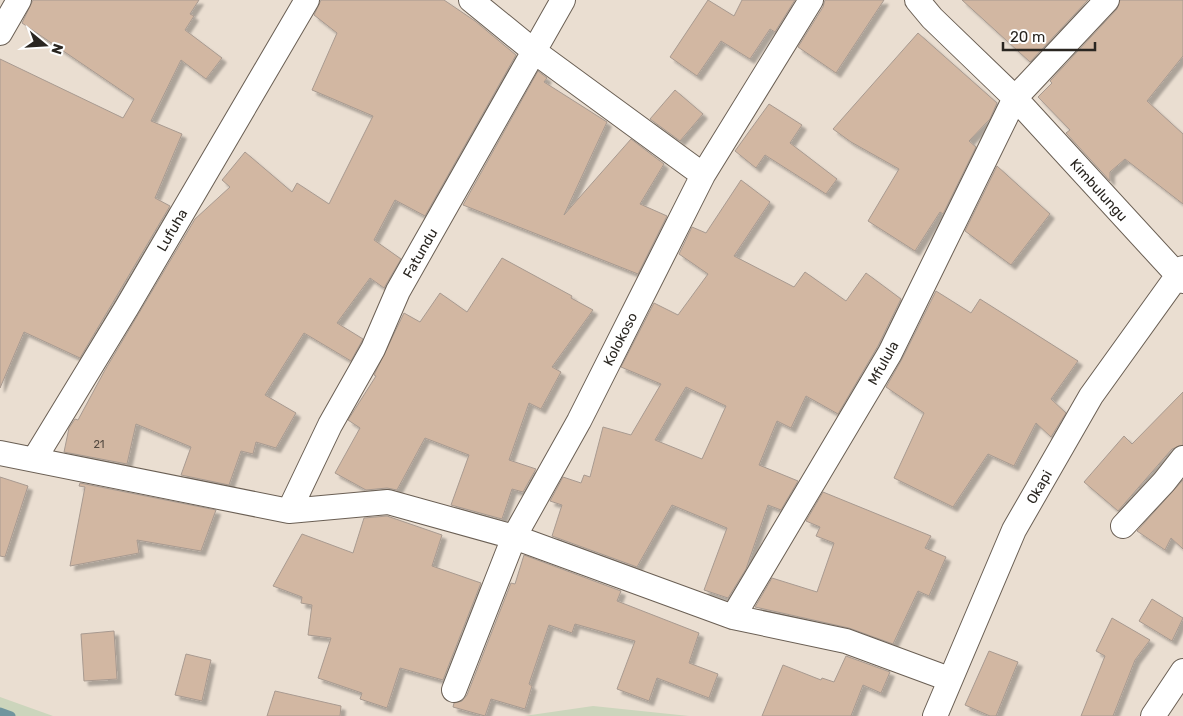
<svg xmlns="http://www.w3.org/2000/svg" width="1183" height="716" font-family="Rubik,sans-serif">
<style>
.green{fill:#ccd5bc}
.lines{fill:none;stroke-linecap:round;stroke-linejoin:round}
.stream{stroke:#70959e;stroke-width:9}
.building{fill:#d2b7a2;stroke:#a89a90;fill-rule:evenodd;filter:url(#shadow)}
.minor-casing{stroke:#6a5f54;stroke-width:26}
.minor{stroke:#fff;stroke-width:24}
.labels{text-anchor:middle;stroke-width:4.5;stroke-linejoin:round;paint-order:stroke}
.number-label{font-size:11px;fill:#544a41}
.street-label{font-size:14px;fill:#2a2621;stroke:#fff}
</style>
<defs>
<filter id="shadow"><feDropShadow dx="4.5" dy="4.5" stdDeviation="1" flood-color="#0004"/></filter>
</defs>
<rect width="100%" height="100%" fill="#eaded1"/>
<path class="green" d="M0,697L53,716H0Z
M593,706L689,716H524Z"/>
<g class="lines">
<path class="stream" d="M0,712L11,716"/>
</g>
<path class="building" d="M33,0H199L190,14L194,16L185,30L222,58L206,79L181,60L151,121L182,134L155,198L170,206L80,358L24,332L0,388V59L123,118L134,99L22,23Z
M321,0H444L475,21L516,55L425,216L395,200L374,240L401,259L384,288L370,278L337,323L363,339L351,361L304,333L265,395L296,413L276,448L256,442L253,454L241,451L229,485L181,475L191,447L136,424L127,464L64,452L69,428L75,419L78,420L105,370L195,219L230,187L222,180L245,152L292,192L297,183L329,204L373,116L312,90L337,33L314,15Z
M708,0L734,16L742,0H795L775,32L770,29L750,59L721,41L697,76L670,57Z
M825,0H884L836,73L798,47L823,7Z
M962,0H1088L1030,62Z
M1120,0H1183V56L1147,101L1183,134V204L1125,159L1110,172V181L1066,133L1070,130L1038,97L1052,83L1050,81L1117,9Z
M918,33L997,103L990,119L969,141L976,147L943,214L940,212L915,251L868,221L899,169L851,142L833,129Z
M538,71L547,78L544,82L607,122L564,215L631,139L664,164L640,204L667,216L638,274L463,205Z
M675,90L703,114L680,141L650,119Z
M769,104L802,125L790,143L837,179L826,194L765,155L756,168L735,151Z
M997,166L1050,214L1011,265L965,231Z
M741,180L770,202L734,256L794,287L805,272L846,301L866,273L901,299L878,346L838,414L806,396L791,428L777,421L759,465L798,481L781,510L768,505L746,569L728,598L704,590L727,528L672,505L637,567L552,536L562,505L550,501L563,477L581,483L584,475L590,477L603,427L631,435L661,384L621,367L654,303L678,315L708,274L679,254L692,227L706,233ZM686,387L726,406L702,459L655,440Z
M502,258L572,296L571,298L593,310L552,367L561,372L541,409L529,403L509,460L536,469L523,492L512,489L502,519L451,505L469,455L425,438L397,490L387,488L366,490L335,473L360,428L348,420L376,376L374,375L404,313L420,322L440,293L467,312Z
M936,291L971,313L980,299L1078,361L1051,399L1066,413L1051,437L1036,423L1014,466L988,454L953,507L894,478L924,413L886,387L902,359Z
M1183,392V445L1172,449L1118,511L1084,482L1124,436L1132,444Z
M0,477L28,486L5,557L0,556Z
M1183,480V549L1171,538L1165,550L1137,531Z
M80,483L216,510L201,551L137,540L139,553L70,566L85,487L79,486Z
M823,492L931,536L925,548L946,557L929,596L918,591L893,644L849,628L755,607L772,578L817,592L834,543L816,536L820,527L806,521Z
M387,516L442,535L432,566L481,583L443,680L400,668L387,708L360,699L362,693L318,678L331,638L308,635L312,605L301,603L302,597L273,586L302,534L353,553L364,518Z
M524,555L621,591L617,601L699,633L689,663L718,674L709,698L657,678L649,701L617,689L635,641L575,624L572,633L549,625L529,684L532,686L525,709L491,699L485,716L453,707L454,703L462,701L467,695L511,583L515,584Z
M1152,599L1183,618L1172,641L1139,621Z
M1112,618L1150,640L1135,660L1113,716H1081L1105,656L1096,651Z
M114,631L117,679L84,681L81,634Z
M989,651L1018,662L996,716H990L965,705Z
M186,654L211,660L202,701L175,695Z
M846,656L890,672L881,693L863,685L851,716H762L783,665L821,680L822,678L834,682Z
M275,691L341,706L340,716H267Z"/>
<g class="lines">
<g class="minor-casing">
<path id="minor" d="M471,0L535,52L703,175
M917,0L932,18L1015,98L1183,281
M0,33L19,0
M0,453L289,511L388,502L514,537L733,617L846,641L949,679
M35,458L127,307L307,0
M289,511L330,425L373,349L398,291L563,0
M1123,526L1164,482L1183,458
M733,617L890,353L1015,98L1107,0
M454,690L514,537L579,421L703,175L811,0
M935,716L1014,530L1091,396L1183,268
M1153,716L1183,671"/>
</g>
<use href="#minor" class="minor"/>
</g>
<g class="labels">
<g class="number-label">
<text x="99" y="448">21</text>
</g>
<g class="street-label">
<text transform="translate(1099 190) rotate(48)" y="5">Kimbulungu</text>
<text transform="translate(172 230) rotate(-60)" y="5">Lufuha</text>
<text transform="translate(420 253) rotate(-60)" y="5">Fatundu</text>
<text transform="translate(620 339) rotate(-63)" y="5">Kolokoso</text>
<text transform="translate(883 363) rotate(-61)" y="5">Mfulula</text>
<text transform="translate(1039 487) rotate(-60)" y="5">Okapi</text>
</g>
</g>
<g transform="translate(45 45) rotate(108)" stroke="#ffffff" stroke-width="4" paint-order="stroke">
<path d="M0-4L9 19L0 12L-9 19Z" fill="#2a2621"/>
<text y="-8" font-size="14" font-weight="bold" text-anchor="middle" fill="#2a2621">N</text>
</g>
<path d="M1003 42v8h92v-8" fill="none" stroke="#2a2621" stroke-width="2.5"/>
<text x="1010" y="42" font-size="15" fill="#2a2621" stroke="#ffffff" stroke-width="4" paint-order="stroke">20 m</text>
</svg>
